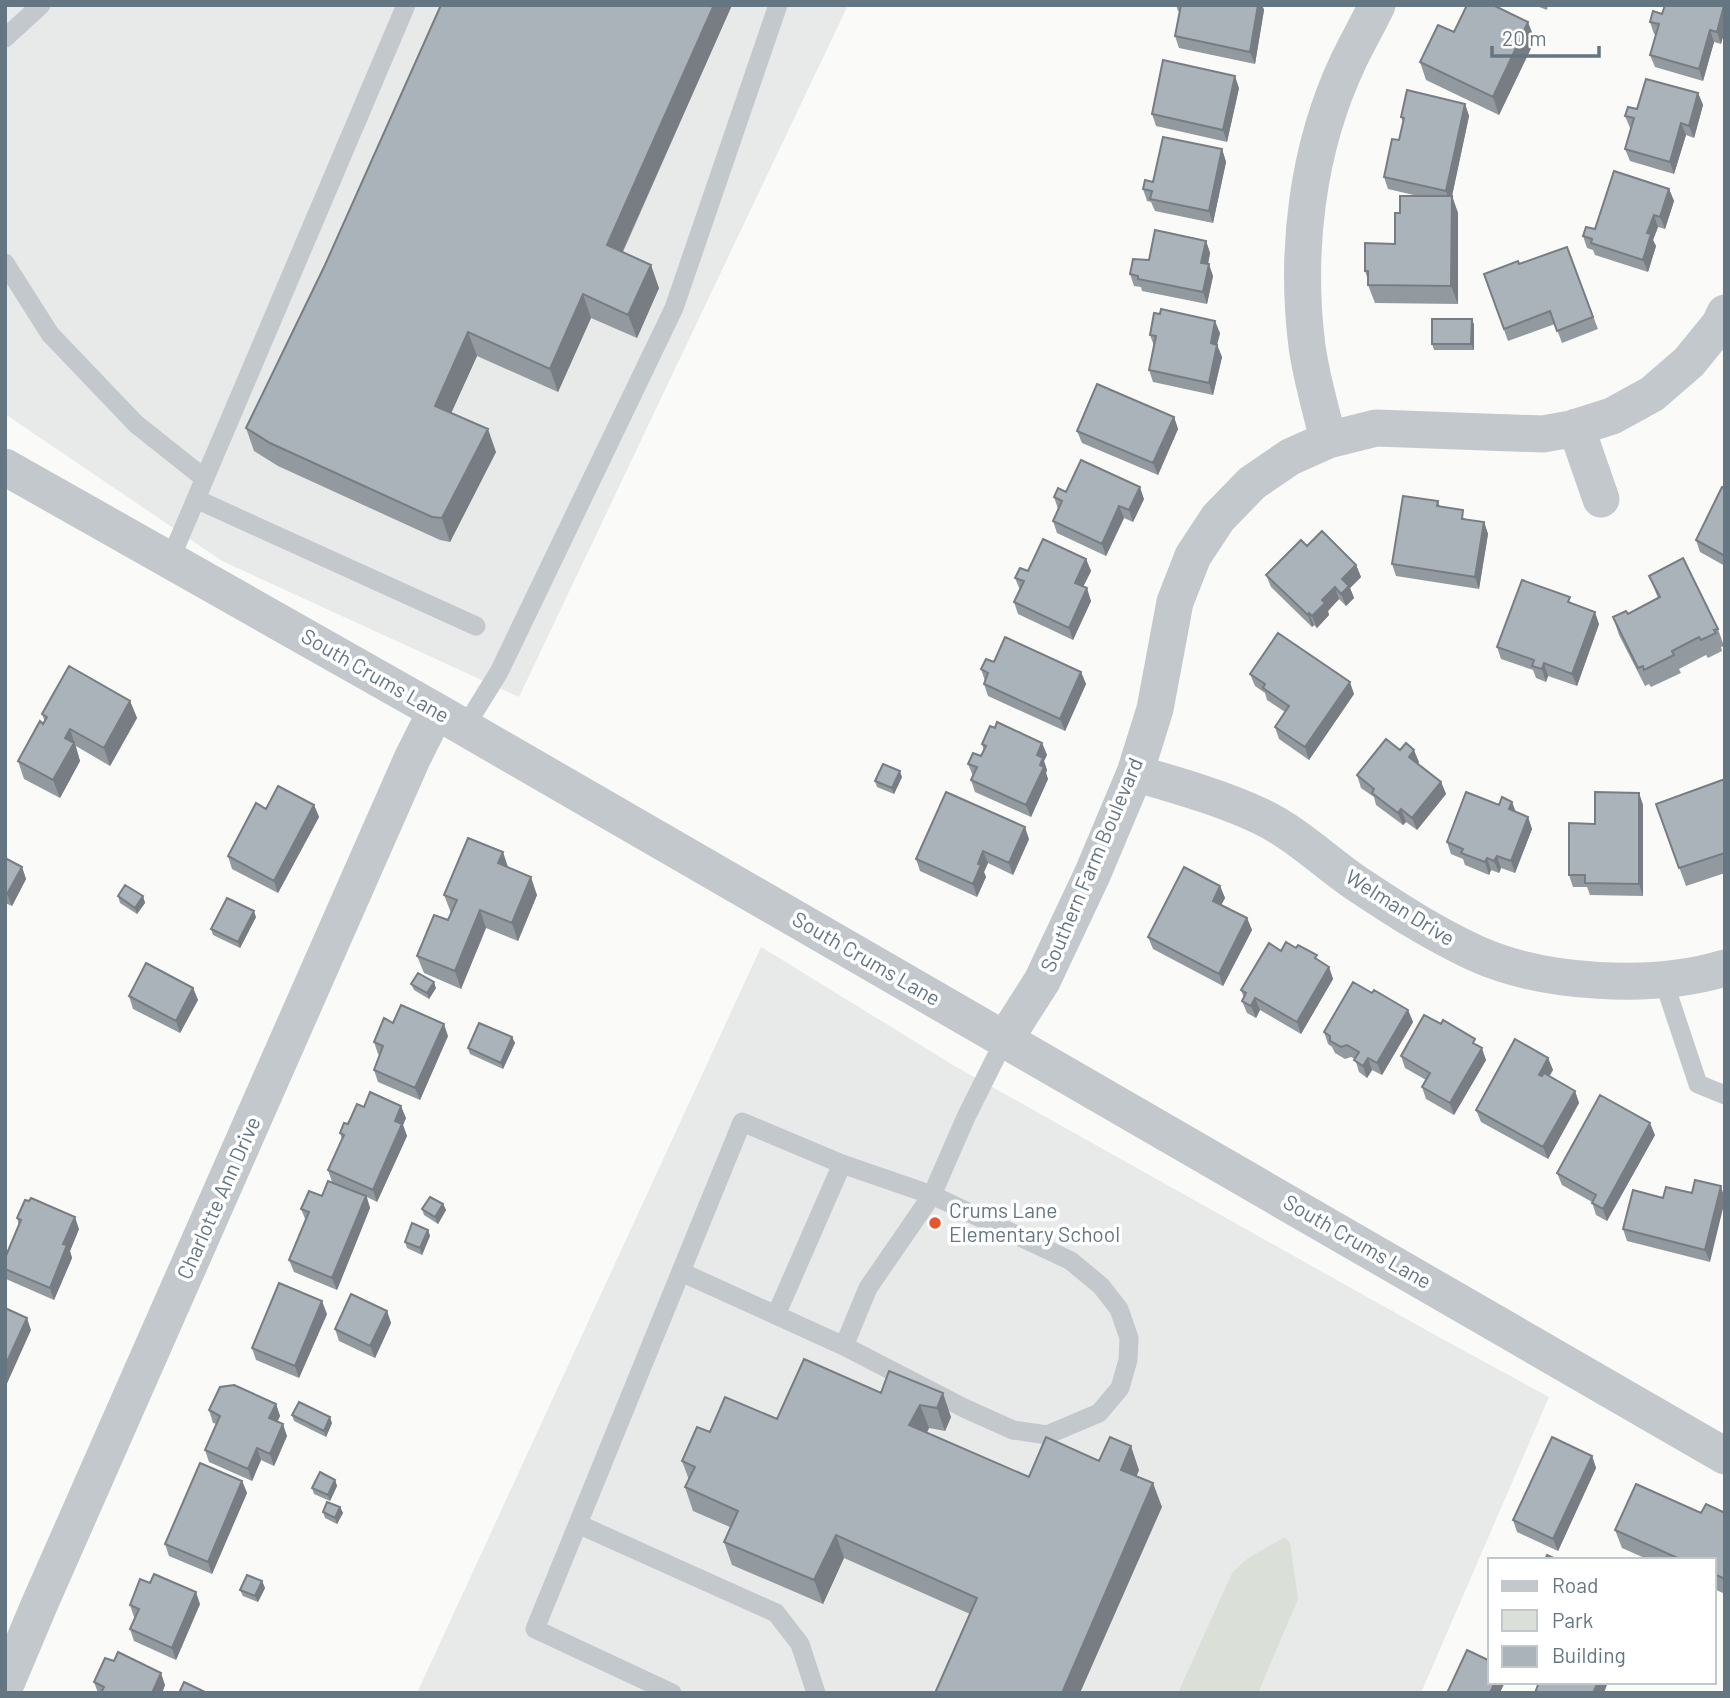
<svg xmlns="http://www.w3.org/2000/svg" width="1730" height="1698" font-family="Barlow,sans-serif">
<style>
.built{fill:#e8e9e9}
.green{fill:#dadfd7}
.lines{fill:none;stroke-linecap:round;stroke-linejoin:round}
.service{stroke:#c3c8cc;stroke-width:19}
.minor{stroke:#c3c8cc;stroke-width:37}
.wall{fill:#929a9f}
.shaded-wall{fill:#777d82}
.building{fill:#aab3b9;stroke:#777d82;stroke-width:2}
.poi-dot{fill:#e4572e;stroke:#fff;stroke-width:2.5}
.labels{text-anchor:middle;stroke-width:7;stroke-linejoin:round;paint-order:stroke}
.street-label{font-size:21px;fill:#657683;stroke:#fff}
.poi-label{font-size:21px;fill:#657683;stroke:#fff;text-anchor:start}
</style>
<rect width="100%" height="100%" fill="#fafaf8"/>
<path class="built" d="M5,5H848L519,697L222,561L5,414Z
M761,947L953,1065L1426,1330L1549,1397L1421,1693H417Z"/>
<path class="green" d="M1285,1537L1290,1543L1298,1599L1258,1693H1178L1232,1573L1248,1558Z"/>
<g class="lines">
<path class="service" d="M5,38L41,5
M5,263L50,334L136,424L204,478
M196,499L476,626
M170,560L406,5
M465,727L499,672L674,308L778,5
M1663,979L1698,1084L1725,1095
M681,1272L844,1346
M776,1315L842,1164
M578,1524L776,1613L800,1644L816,1693
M672,1693L535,1629L742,1122L842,1164L932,1195L1071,1261L1101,1286L1119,1309L1129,1338L1128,1360L1120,1388L1099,1413L1047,1435L1013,1430L964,1408L844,1346L868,1288L932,1195L966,1117L1005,1039"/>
<path class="minor" d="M1576,427L1601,499
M1328,440C1321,409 1311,377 1307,346C1295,252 1307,149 1348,62C1357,43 1368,24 1377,5
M5,467L436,711L1725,1456
M1135,773C1176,785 1222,798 1260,816C1296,833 1324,861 1356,883C1395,909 1432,933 1475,953C1543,984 1653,990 1725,968
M1005,1039L1042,981L1092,875L1135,773L1155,709L1175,602L1193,556L1218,518L1252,483L1290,457L1328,440L1376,428L1543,434L1571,429L1612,416L1652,394L1689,362L1720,324L1725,313
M5,1686L40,1603L412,759L436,711"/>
</g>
<path class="wall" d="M441,5H732L623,252L659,288L637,338L591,318L558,392L477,356L451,413L496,452L450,542L440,540L278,466L254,451L246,428L325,265Z
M1176,5H1262L1264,10L1255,64L1179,48L1175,36L1180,11H1178Z
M1534,5H1548L1547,10Z
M1725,5L1721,44L1714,42L1703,81L1655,67L1650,55L1656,35L1654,34L1650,22L1662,14Z
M1454,32L1535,40L1499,115L1426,80L1420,62Z
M1239,88L1227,142L1156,126L1152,114Z
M1698,93L1703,105L1694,138L1686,135L1674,174L1630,161L1625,149L1631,129L1630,128L1625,116L1637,109Z
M1465,104L1469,116L1452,196L1458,213V304L1375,303L1368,285V280L1365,271L1395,244L1400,213L1418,196L1388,189L1384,177L1399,140L1403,122L1401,117Z
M1222,149L1226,162L1213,223L1155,211L1151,202L1147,201L1143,189L1153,182Z
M1669,189L1674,201L1665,229L1658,227L1653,240L1656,246L1648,272L1595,255L1593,250L1587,248L1583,236Z
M1206,241L1210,253L1208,264L1213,276L1207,304L1142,291L1141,287L1134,286L1130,274L1149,260Z
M1567,247L1598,329L1562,343L1555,324L1508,341L1484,274L1519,264Z
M1472,319L1474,325V350H1434L1432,344Z
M1220,333L1217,345L1222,357L1213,395L1153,382L1149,370L1154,346L1150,335Z
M1174,417L1178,429L1158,475L1082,443L1077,431Z
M1725,488V566L1700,552L1696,540Z
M1066,492L1144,499L1133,522L1124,518L1106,556L1057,533L1053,521L1058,509L1054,497Z
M1438,501L1440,507L1466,519L1484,522L1488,534L1479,589L1396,576L1392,564Z
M1307,546L1356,565L1361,577L1350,588L1354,598L1346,606L1339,599L1328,611L1329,615L1317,628L1314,625L1312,627L1271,587L1266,575Z
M1086,559L1091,571L1083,587L1091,601L1073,640L1018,614L1014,602L1020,590L1015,578L1028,571Z
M1649,576L1718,629L1724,646L1721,647L1722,651L1708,658L1706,655L1679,669L1681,673L1651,687L1649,684L1645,686L1619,635L1613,617L1628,614L1658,598Z
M1572,604L1599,624L1577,686L1548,676L1546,682L1536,678L1533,670L1501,659L1497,647Z
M994,662L1081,672L1086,684L1065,731L988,696L984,684L985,681L981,669Z
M1250,674L1354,694L1309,760L1279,739L1275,727L1285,712L1267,700L1265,693L1255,686Z
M130,701L137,718L110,766L76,746L80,761L60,798L24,779L18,761L45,722L42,714Z
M1042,743L1047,755L1044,761L1047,770L1046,773L1048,779L1031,817L975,792L971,780L973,776L968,764L981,756L984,751L982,744Z
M1400,750L1419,762L1418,764L1441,782L1446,794L1417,830L1406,822L1403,825L1376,805L1374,797L1361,788L1357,775Z
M902,777L894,794L877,787L875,781Z
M1725,779V873L1686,886L1656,804Z
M1639,793L1643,805V896L1590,895L1587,887H1573L1569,875L1595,824Z
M1512,802L1516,812L1528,817L1532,829L1515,873L1501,868L1499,873L1491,870L1489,875L1465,865L1463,859L1451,854L1447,842L1499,805Z
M314,805L319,817L278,893L232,869L228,856L266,809Z
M1029,839L1013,875L988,863L984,872L986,877L977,897L920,871L916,859Z
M5,858L22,867L26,879L12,906L5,903Z
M508,868L537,895L518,941L486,928L461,989L424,973L417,956L448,920L451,913L444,895Z
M1220,886L1225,898L1221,905L1247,918L1252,930L1223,986L1153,949L1148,937Z
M118,896H143L145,903L137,914L120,903Z
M256,917L240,948L213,935L211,929Z
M1281,951L1318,961L1329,967L1333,979L1301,1034L1260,1010L1256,1018L1247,1013L1242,1001L1244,998L1241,990Z
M411,984L436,988L429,999L414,990Z
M193,988L198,1000L180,1033L133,1009L129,996Z
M1372,993L1408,1010L1413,1022L1382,1075L1372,1070L1367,1078L1359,1072L1355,1059L1351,1057L1345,1059L1335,1053L1332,1047L1328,1044L1324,1032Z
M393,1023L448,1036L420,1100L378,1082L374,1070L380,1055L378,1054L374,1042Z
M512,1037L515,1043L503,1069L470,1054L468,1048Z
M1478,1046L1486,1060L1454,1115L1426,1099L1422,1087L1426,1080L1405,1068L1401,1056Z
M1548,1058L1553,1070L1549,1076L1575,1091L1579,1103L1548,1159L1481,1122L1476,1110Z
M364,1107L406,1118L403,1125L407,1136L377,1202L367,1197L370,1208L337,1290L294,1272L289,1260L306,1221L301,1209L322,1196L332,1182L328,1170L342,1139L340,1133Z
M1655,1135L1607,1221L1596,1215L1592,1202L1562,1185L1557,1173Z
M1692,1193L1710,1262L1627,1241L1623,1229L1663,1198Z
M443,1204L446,1210L438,1224L424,1215L422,1209Z
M17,1218L79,1229L70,1251L72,1258L54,1300L6,1279L5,1258L19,1225Z
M428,1230L430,1236L422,1255L407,1248L405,1242Z
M387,1311L391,1323L375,1358L339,1341L335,1329Z
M327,1314L299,1378L256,1360L252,1348Z
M889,1371L951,1417L945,1431L929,1428L927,1433L1029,1477L1099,1461L1139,1470L1136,1476L1162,1507L970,1614L844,1558L823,1604L732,1565L724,1542L730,1527L693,1511L685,1487L689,1480L682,1461L710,1432L777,1419L881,1393Z
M276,1404L280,1416L277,1422L287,1436L274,1466L261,1460L252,1481L209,1462L205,1450L217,1424L213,1423L209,1410Z
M292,1415L332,1423L326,1437L294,1421Z
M1592,1456L1596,1468L1558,1551L1517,1532L1513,1520Z
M335,1480L337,1486L330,1501L314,1494L312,1488Z
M242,1481L247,1493L212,1574L169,1556L165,1544Z
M340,1507L343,1513L337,1524L325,1518L323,1512Z
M1701,1513H1725V1594L1714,1589V1560H1649L1622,1548L1615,1530Z
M262,1581L265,1588L258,1602L243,1596L240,1590Z
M200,1604L176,1660L134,1641L130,1629L135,1617H134L130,1605Z
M114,1661L165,1685L162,1693H98L94,1682Z"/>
<path class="shaded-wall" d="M714,5H732L615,268L607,245Z
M1258,5H1262L1264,10L1255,64L1250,52Z
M1725,5V31L1721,44L1717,32Z
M1528,22L1535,40L1499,115L1493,97Z
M1710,30L1714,42L1703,81L1699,69Z
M1235,76L1239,88L1227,142L1223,130Z
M1698,93L1703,105L1694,138L1689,126Z
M1465,104L1469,116L1452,196L1458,213V304L1451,286L1450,203L1446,191Z
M1681,123L1686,135L1674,174L1670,162Z
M1222,149L1226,162L1213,223L1209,211Z
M1669,189L1674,201L1665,229L1660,217Z
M1654,215L1658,227L1653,240L1656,246L1648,272L1643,260L1647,233Z
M1206,241L1210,253L1206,275L1201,263Z
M1209,264L1213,276L1207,304L1203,292Z
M651,265L659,288L637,338L628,315Z
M583,294L591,318L558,392L550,369Z
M1472,319L1474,325V350L1471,344Z
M1215,321L1220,333L1217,345L1222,357L1213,395L1209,383L1211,343Z
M468,332L477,356L444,429L435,406Z
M1174,417L1178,429L1158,475L1153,463Z
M488,429L496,452L450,542L442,518Z
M1140,487L1144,499L1133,522L1129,510Z
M1119,506L1124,518L1106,556L1102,544Z
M1484,522L1488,534L1479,589L1475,577Z
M1086,559L1091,571L1079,595L1075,583Z
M1356,565L1361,577L1350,588L1354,598L1346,606L1341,594L1342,579Z
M1335,587L1339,599L1328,611L1329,615L1317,628L1312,616L1322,600Z
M1087,588L1091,601L1073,640L1069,628Z
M1595,612L1599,624L1577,686L1572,674Z
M1309,613L1314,625L1312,627L1308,615Z
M1544,663L1548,676L1546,682L1542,669Z
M1081,672L1086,684L1065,731L1060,719Z
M1350,682L1354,694L1309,760L1305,747Z
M130,701L137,718L110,766L104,748Z
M70,729L80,761L60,798L53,780L65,738Z
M1042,743L1047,755L1044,761L1047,770L1046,773L1048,779L1031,817L1026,805L1037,755Z
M1414,750L1419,762L1414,769L1409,757Z
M900,771L902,777L894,794L892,788Z
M1441,782L1446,794L1417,830L1412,818Z
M1639,793L1643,805V896L1639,884Z
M1512,802L1516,814L1509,809Z
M314,805L319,817L278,893L274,881Z
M1401,809L1406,822L1403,825L1398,813Z
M1528,817L1532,829L1515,873L1511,861Z
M1025,827L1029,839L1013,875L1009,863Z
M983,851L988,863L984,872L986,877L977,897L973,884L978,864Z
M503,852L509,870L498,863Z
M1497,856L1501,868L1499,873L1494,861Z
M1487,858L1491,870L1489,875L1485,862Z
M22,867L26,879L12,906L7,894Z
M531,877L537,895L518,941L512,923Z
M1220,886L1225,898L1217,913L1213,901Z
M143,896L145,903L137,914L135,908Z
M480,910L486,928L461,989L455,971Z
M254,911L256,917L240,948L238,942Z
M1247,918L1252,930L1223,986L1219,974Z
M1329,967L1333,979L1301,1034L1297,1022Z
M434,982L436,988L429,999L427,993Z
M193,988L198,1000L180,1033L176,1021Z
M1255,998L1260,1010L1256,1018L1251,1006Z
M1408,1010L1413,1022L1382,1075L1377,1063Z
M444,1024L448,1036L420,1100L415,1088Z
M512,1037L515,1043L503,1069L501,1063Z
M1482,1048L1486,1060L1454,1115L1450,1103Z
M1368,1058L1372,1070L1367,1078L1363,1066Z
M1548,1058L1553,1070L1543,1087L1539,1075Z
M1575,1091L1579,1103L1548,1159L1543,1147Z
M401,1106L406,1118L403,1125L407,1136L377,1202L373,1190L395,1121Z
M1650,1123L1655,1135L1607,1221L1603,1209Z
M1721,1186L1725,1200L1710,1262L1705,1250Z
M366,1196L370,1208L337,1290L332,1278Z
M443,1204L446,1210L438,1224L435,1217Z
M75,1217L79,1229L70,1251L72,1258L54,1300L50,1288L63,1244Z
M428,1230L430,1236L422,1255L420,1248Z
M322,1301L327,1314L299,1378L295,1366Z
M387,1311L391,1323L375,1358L370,1346Z
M27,1318L31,1330L5,1388V1366Z
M943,1393L951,1417L945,1431L937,1408Z
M276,1404L280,1416L274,1430L269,1418Z
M920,1405L929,1428L918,1448L909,1425Z
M330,1417L332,1423L326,1437L324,1431Z
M283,1424L287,1436L274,1466L270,1454Z
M1131,1446L1139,1470L1130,1493L1121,1470Z
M257,1448L261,1460L252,1481L248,1469Z
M1592,1456L1596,1468L1558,1551L1553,1539Z
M335,1480L337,1486L330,1501L328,1495Z
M242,1481L247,1493L212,1574L208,1562Z
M1153,1483L1162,1507L1080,1693H1062Z
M340,1507L343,1513L337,1524L335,1518Z
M836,1535L844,1558L823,1604L814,1580Z
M262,1581L265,1588L258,1602L255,1596Z
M196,1592L200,1604L176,1660L172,1648Z
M161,1673L165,1685L162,1693H152Z
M1495,1682H1505L1500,1693H1490Z
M1598,1682H1608L1604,1693H1593Z"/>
<path class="building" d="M441,5H714L607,245L651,265L628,315L583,294L550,369L468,332L435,406L488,429L442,518L432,517L270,443L246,428L325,265Z
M1181,5H1258L1250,52L1175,36Z
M1467,5H1493L1528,22L1493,97L1420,62L1438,25L1454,32Z
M1665,5H1724L1717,32L1710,30L1699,69L1650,55L1659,24L1650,22L1653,11L1662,14Z
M1163,60L1235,76L1223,130L1152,114Z
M1646,79L1698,93L1689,126L1681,123L1670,162L1625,149L1634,118L1625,116L1628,107L1637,109Z
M1407,90L1465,104L1446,191L1384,177L1392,139L1399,140L1404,118L1401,117Z
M1163,137L1222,149L1209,211L1150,199L1152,191L1143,189L1145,180L1153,182Z
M1614,171L1669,189L1660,217L1654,215L1647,233L1651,234L1643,260L1591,243L1592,239L1583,236L1586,227L1595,229Z
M1400,196H1452L1451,286L1368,285V271H1365V243L1395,244V213H1400Z
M1155,230L1206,241L1201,263L1209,264L1203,292L1138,279V276L1130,274L1133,259L1149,260Z
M1567,247L1593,317L1557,331L1550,311L1504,329L1484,274L1518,261L1519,264Z
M1161,309L1215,321L1211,343L1217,345L1209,383L1149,370L1156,336L1150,335L1154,313L1160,314Z
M1432,319H1472L1471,344H1432Z
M1097,384L1174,417L1153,463L1077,431Z
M1081,460L1140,487L1129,510L1119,506L1102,544L1053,521L1062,501L1054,497L1058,488L1066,492Z
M1722,487L1725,488V556L1696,540Z
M1403,496L1438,501L1437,506L1463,510L1462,519L1484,522L1475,577L1392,564Z
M1322,531L1356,565L1342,579L1349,586L1341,594L1335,587L1322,600L1325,603L1312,616L1309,613L1308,615L1266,575L1301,540L1307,546Z
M1043,539L1086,559L1075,583L1087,588L1069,628L1014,602L1024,581L1015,578L1020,568L1028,571Z
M1683,558L1718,629L1714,630L1716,633L1701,640L1699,637L1672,651L1674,655L1644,670L1643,666L1638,668L1613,617L1626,611L1628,614L1660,597L1649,576Z
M1522,580L1570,597L1568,602L1595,612L1572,674L1544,663L1542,669L1532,666L1534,660L1497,647Z
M1278,633L1350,682L1305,747L1275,727L1289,706L1263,688L1265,684L1250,674Z
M1005,637L1081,672L1060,719L984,684L988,673L981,669L986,659L994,662Z
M69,666L130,701L104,748L70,729L65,738L74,743L53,780L18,761L40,721L43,724L47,717L42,714Z
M997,722L1042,743L1037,755L1043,758L1040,765L1044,767L1026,805L971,780L977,767L968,764L973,753L981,756L986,746L982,744L990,726L995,728Z
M1386,739L1400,750L1406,743L1414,750L1409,757L1441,782L1412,818L1401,809L1398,813L1372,793L1374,789L1357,775Z
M883,764L900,771L892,788L875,781Z
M1725,779V853L1679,868L1656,804Z
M278,786L314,805L274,881L228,856L256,803L266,809Z
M946,792L1025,827L1009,863L983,851L978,864L981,865L973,884L916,859Z
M1466,792L1499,805L1502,797L1512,802L1509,809L1528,817L1511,861L1497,856L1494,861L1487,858L1485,862L1461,853L1463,849L1447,842Z
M1595,792L1639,793V884L1585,883V875H1569V823L1595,824Z
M468,838L503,852L498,863L531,877L512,923L480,910L455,971L417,956L434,915L448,920L457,900L444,895Z
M5,858L22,867L7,894L5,893Z
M1184,867L1220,886L1213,901L1247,918L1219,974L1148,937Z
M125,885L143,896L135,908L118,896Z
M227,898L254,911L238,942L211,929Z
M1286,942L1296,948L1298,945L1317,955L1315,958L1329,967L1297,1022L1255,998L1251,1006L1242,1001L1246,993L1241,990L1269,943L1281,951Z
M146,963L193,988L176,1021L129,996Z
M418,973L434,982L427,993L411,984Z
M1353,982L1372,993L1374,990L1408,1010L1377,1063L1368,1058L1363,1066L1354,1060L1359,1052L1347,1045L1341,1047L1330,1041V1036L1324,1032Z
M401,1005L444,1024L415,1088L374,1070L383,1046L374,1042L384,1018L393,1023Z
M1424,1015L1441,1024L1443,1020L1475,1039L1473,1043L1482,1048L1450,1103L1422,1087L1430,1073L1401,1056Z
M479,1023L512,1037L501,1063L468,1048Z
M1515,1039L1548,1058L1539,1075L1542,1076L1544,1073L1575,1091L1543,1147L1476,1110Z
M370,1092L401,1106L395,1121L402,1124L373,1190L328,1170L344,1135L340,1133L344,1123L348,1124L357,1104L364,1107Z
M1600,1095L1650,1123L1603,1209L1592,1203L1596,1195L1557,1173Z
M1695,1180L1721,1186L1705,1250L1623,1229L1633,1190L1663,1198L1666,1187L1692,1193Z
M328,1181L366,1196L332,1278L289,1260L309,1212L301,1209L309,1191L322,1196Z
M430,1197L443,1204L435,1217L422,1209Z
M31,1198L75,1217L63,1244L67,1245L50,1288L5,1269V1258L21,1220L17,1218L25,1200L29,1201Z
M412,1223L428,1230L420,1248L405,1242Z
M279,1283L322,1301L295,1366L252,1348Z
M351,1294L387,1311L370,1346L335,1329Z
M5,1308L27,1318L5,1366Z
M804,1359L881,1393L889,1371L943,1393L937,1408L920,1405L909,1425L1029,1477L1046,1437L1099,1461L1110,1437L1131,1446L1121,1470L1153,1483L1062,1693H935L977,1598L836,1535L814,1580L724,1542L738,1511L685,1487L695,1467L682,1461L697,1427L710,1432L725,1397L777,1419Z
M234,1385L276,1404L269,1418L283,1424L270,1454L257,1448L248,1469L205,1450L220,1416L209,1410L220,1387Z
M299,1402L330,1417L324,1431L292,1415Z
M1552,1437L1592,1456L1553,1539L1513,1520Z
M200,1463L242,1481L208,1562L165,1544Z
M320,1472L335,1480L328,1495L312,1488Z
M1636,1484L1701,1513L1706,1504L1725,1513V1579L1714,1574V1560H1682L1615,1530Z
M327,1502L340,1507L335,1518L323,1512Z
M1547,1555L1558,1560H1545Z
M154,1574L196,1592L172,1648L130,1629L139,1609L130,1605L140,1579L150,1583Z
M247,1575L262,1581L255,1596L240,1590Z
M1467,1650L1490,1661V1682H1495L1490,1693H1447Z
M118,1652L161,1673L152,1693H101L104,1687L94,1682L105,1658L114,1661Z
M184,1682L207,1693H179Z
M1539,1682H1598L1593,1693H1535Z"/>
<circle class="poi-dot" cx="935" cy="1223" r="7"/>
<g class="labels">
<g class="street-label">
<text transform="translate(375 676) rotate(30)" y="7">South Crums Lane</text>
<text transform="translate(1092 865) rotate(-67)" y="7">Southern Farm Boulevard</text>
<text transform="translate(1400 908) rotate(32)" y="7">Welman Drive</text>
<text transform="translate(866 959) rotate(30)" y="7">South Crums Lane</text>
<text transform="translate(219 1198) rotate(-66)" y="7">Charlotte Ann Drive</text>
<text transform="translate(1357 1242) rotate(30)" y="7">South Crums Lane</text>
</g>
<g class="poi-label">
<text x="949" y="1218">Crums Lane<tspan x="949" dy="24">Elementary School</tspan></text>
</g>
</g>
<rect width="1730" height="1698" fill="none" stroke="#657683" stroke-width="14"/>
<rect x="1488" y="1558" width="228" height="126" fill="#ffffff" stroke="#c1c8cd" stroke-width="2"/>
<rect x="1502" y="1581" width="35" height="10" fill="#c3c8cc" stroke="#c1c8cd" stroke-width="2"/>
<text x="1552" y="1593" font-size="21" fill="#657683">Road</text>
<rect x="1502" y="1610" width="35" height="21" fill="#dadfd7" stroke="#c1c8cd" stroke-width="2"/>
<text x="1552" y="1628" font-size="21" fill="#657683">Park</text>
<rect x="1502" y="1646" width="35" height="21" fill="#aab3b9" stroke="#c1c8cd" stroke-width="2"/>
<text x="1552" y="1663" font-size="21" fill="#657683">Building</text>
<path d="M1492 46v10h107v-10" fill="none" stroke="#657683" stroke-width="3.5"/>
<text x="1502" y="46" font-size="21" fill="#657683" stroke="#ffffff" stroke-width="5" paint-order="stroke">20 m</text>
</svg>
